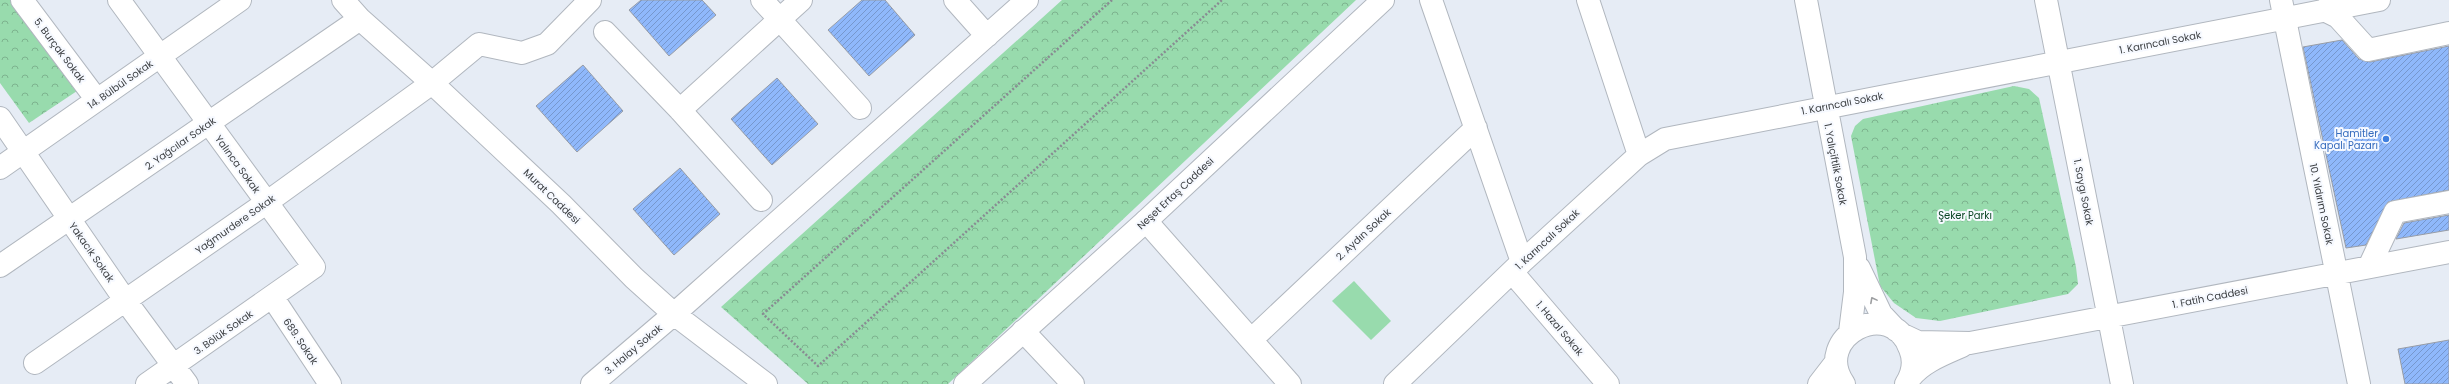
<svg xmlns="http://www.w3.org/2000/svg" width="2449" height="384" font-family="Poppins,sans-serif">
<style>
.park{fill:url(#park-crowns)}
.garden{fill:#98dbad}
.building{fill:url(#building-hatch);stroke:#989da6}
.lines{fill:none;stroke-linecap:round;stroke-linejoin:round}
.minor-casing{stroke:#b1b7bf;stroke-width:24}
.major-casing{stroke:#b1b7bf;stroke-width:24}
.path{stroke:#888c92;stroke-width:2.5;stroke-dasharray:2 2;stroke-linecap:butt}
.minor{stroke:#fff;stroke-width:22}
.major{stroke:#fff;stroke-width:22}
.oneway{stroke:#9c9ea0}
.shop-dot{fill:#3f7fe0;stroke:#f6f9ff;stroke-width:1.5}
.labels{text-anchor:middle;stroke-width:4;stroke-linejoin:round;paint-order:stroke}
.street-label{font-size:10px;fill:#3a3d40;stroke:#f6f9ff}
.shop-label{font-size:10px;fill:#366cbe;stroke:#f6f9ff;text-anchor:end}
.park-label{font-size:10px;fill:#0c4727;stroke:#f6f9ff}
</style>
<defs>
<pattern id="park-crowns" width="20" height="18" patternUnits="userSpaceOnUse"><rect width="20" height="18" fill="#98dbad"/><path d="M2 6a3 3 0 1 1 6 0M12 15a3 3 0 1 1 6 0" fill="none" stroke="#7db38e"/></pattern>
<pattern id="building-hatch" width="6" height="6" patternUnits="userSpaceOnUse"><rect width="6" height="6" fill="#8fb8fb"/><path d="M-1 1l2-2M0 6l6-6M5 7l2-2" fill="none" stroke="#7697cd"/></pattern>
</defs>
<rect width="100%" height="100%" fill="#e6ecf5"/>
<path class="park" d="M0,0H11L77,91L29,123L0,83Z
M1062,0H1356L948,384H808L721,307Z
M2014,86L2029,89L2039,98L2076,267L2078,284L2068,294L1940,321L1916,318L1894,303L1880,286L1851,136L1855,126L1863,119Z"/>
<path class="garden" d="M1354,281L1391,321L1371,340L1332,301Z"/>
<path class="building" d="M641,0H702L716,15L669,56L629,10Z
M862,0H885L915,35L869,76L828,30Z
M2342,40L2359,59L2370,62L2449,46V190L2388,202L2366,245L2346,248L2303,47Z
M583,65L623,111L577,152L536,106Z
M777,78L818,124L772,165L731,119Z
M680,168L720,214L674,255L633,209Z
M2449,215V230L2396,239L2404,223Z
M2449,340V384H2405L2398,349Z"/>
<g class="lines">
<g class="minor-casing">
<path id="minor" d="M22,0L97,100
M119,0L314,267L147,384
M343,0L360,19L432,83L561,204L634,278L674,314L766,384
M762,0L860,108
M955,0L987,36
M1431,0L1522,262
M1588,0L1639,155
M1806,0L1855,257V292L1850,332
M2046,0L2122,384
M2281,0L2359,384
M2324,10L2338,17L2368,50L2449,33
M605,32L680,110L761,200
M680,110L801,0
M0,118L125,300L187,384
M0,168L240,0
M1146,221L1290,384
M0,266L360,19
M2369,267L2395,212L2449,202
M1859,268L1881,314L1896,330
M1512,272L1608,384
M273,298L330,384
M1023,331L1073,384
M1901,334L1918,342L1970,343L2449,252
M1251,340L1476,128
M35,363L266,203L432,83L479,44L522,53L547,44L590,0
M1910,378C1922,362 1944,354 1962,346
M592,384L674,314L1027,0
M1395,384L1522,262L1639,155L1665,139L2379,0
M1819,384L1836,362
M1844,384C1811,337 1891,295 1910,349C1915,361 1913,373 1906,384"/>
</g>
<g class="major-casing">
<path id="major" d="M965,384L1146,221L1383,0"/>
</g>
<path class="path" d="M1112,0L763,314L818,366L1222,0"/>
<use href="#minor" class="minor"/>
<use href="#major" class="major"/>
</g>
<defs><path id="oneway-chevron" d="M-2-3.5L2.5 0L-2 3.5" fill="none" stroke-width="1.6" stroke-linecap="round" stroke-linejoin="round"/></defs>
<use class="oneway" href="#oneway-chevron" transform="translate(1873 300) rotate(-118)"/>
<circle class="shop-dot" cx="2386" cy="139" r="4"/>
<g class="labels">
<g class="street-label">
<text transform="translate(2160 42) rotate(-11)" y="4">1. Karıncalı Sokak</text>
<text transform="translate(60 50) rotate(53)" y="4">5. Burçak Sokak</text>
<text transform="translate(120 84) rotate(-35)" y="4">14. Bülbül Sokak</text>
<text transform="translate(1842 103) rotate(-11)" y="4">1. Karıncalı Sokak</text>
<text transform="translate(180 143) rotate(-35)" y="4">2. Yağcılar Sokak</text>
<text transform="translate(238 164) rotate(54)" y="4">Yalınca Sokak</text>
<text transform="translate(1836 164) rotate(79)" y="4">1. Yalıçiftlik Sokak</text>
<text transform="translate(2084 192) rotate(79)" y="4">1. Saygı Sokak</text>
<text transform="translate(1175 193) rotate(-43)" y="4">Neşet Ertaş Caddesi</text>
<text transform="translate(552 196) rotate(44)" y="4">Murat Caddesi</text>
<text transform="translate(2322 204) rotate(78)" y="4">10. Yıldırım Sokak</text>
<text transform="translate(235 224) rotate(-35)" y="4">Yağmurdere Sokak</text>
<text transform="translate(1363 234) rotate(-43)" y="4">2. Aydın Sokak</text>
<text transform="translate(1547 239) rotate(-43)" y="4">1. Karıncalı Sokak</text>
<text transform="translate(92 252) rotate(55)" y="4">Yakacık Sokak</text>
<text transform="translate(2210 297) rotate(-11)" y="4">1. Fatih Caddesi</text>
<text transform="translate(1560 328) rotate(50)" y="4">1. Hazal Sokak</text>
<text transform="translate(223 332) rotate(-35)" y="4">3. Bölük Sokak</text>
<text transform="translate(301 341) rotate(56)" y="4">689. Sokak</text>
<text transform="translate(633 349) rotate(-40)" y="4">3. Halay Sokak</text>
</g>
<g class="shop-label">
<text x="2378" y="137">Hamitler<tspan x="2378" dy="12">Kapalı Pazarı</tspan></text>
</g>
<g class="park-label">
<text x="1965" y="219">Şeker Parkı</text>
</g>
</g>
</svg>
